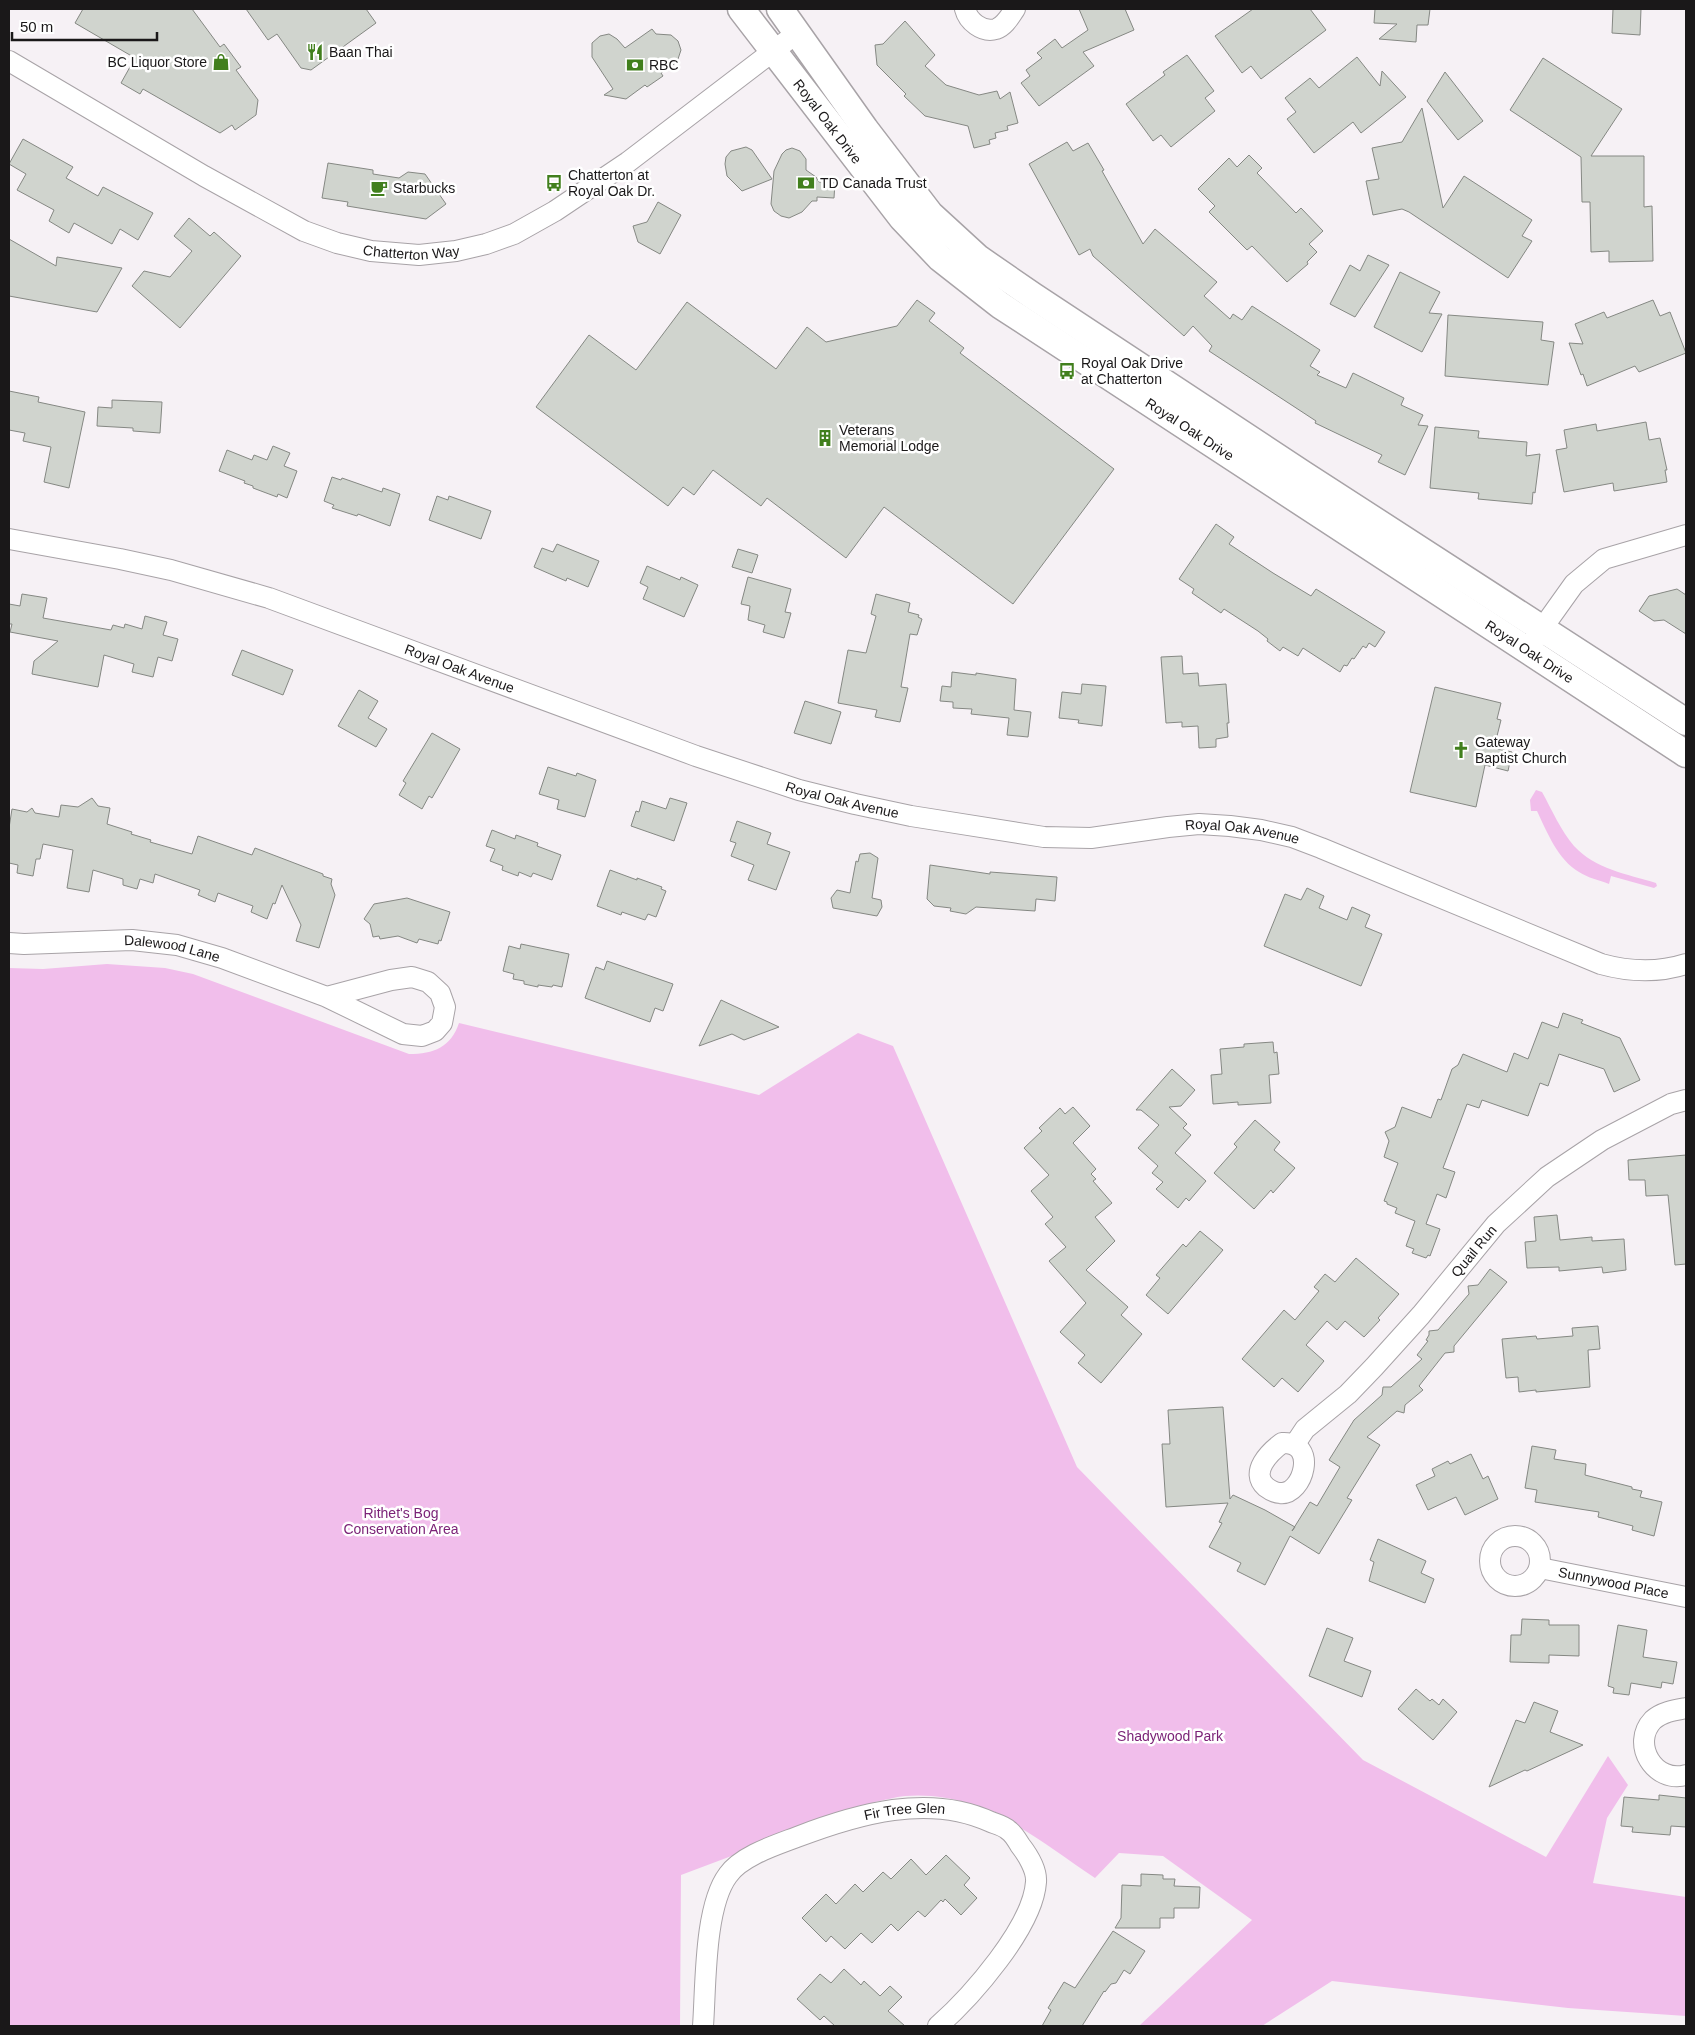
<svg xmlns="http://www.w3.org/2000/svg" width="1695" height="2035" font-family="Helvetica,sans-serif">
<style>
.green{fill:#f1beeb}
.building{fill:#d0d4ce;stroke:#858883}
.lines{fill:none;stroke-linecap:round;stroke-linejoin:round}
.minor-casing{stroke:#a8a3a7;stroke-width:22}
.major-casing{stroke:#a8a3a7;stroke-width:29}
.minor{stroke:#fff;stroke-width:20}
.major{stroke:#fff;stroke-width:26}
.labels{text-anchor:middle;stroke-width:5;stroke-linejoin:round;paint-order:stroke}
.poi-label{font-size:14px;fill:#1a1819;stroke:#fff;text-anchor:start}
.street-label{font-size:14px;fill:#1a1819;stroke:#fff}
.park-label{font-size:14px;fill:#7b2377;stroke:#fff}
</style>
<rect width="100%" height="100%" fill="#f6f1f5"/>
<path class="green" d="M1536,790L1542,792C1552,810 1561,831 1574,846C1595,869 1627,874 1656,883L1657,886L1654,888L1611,876L1609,884C1599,880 1588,878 1579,872C1558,860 1547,832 1537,811H1531L1530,800Z
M107,964L165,968L193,974L409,1054C434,1054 451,1047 459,1023L759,1095L858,1033L893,1046L1077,1467L1363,1760L1546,1857L1608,1756L1628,1785L1607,1818L1593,1883L1686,1897V2016L1568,2008L1332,1981L1262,2026H1139L1252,1920L1163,1856L1119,1853L1095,1878C1035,1838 981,1790 905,1796C895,1797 885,1800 875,1802L681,1875L680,2026H9V968L43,969Z"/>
<path class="building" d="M83,9H192L220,47L224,44L241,67L236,70L258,100L256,115L235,130L232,125L220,133L143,89L140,94L121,83L135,58L75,23Z
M246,9H366L376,23L311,70L301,68L277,34L268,40Z
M1079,9H1125L1134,30L1083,52L1094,66L1039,106L1021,83L1030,76L1026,70L1042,58L1037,53L1055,39L1062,48L1088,30Z
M1253,9H1310L1326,30L1261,79L1251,66L1242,73L1215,36Z
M1375,9H1430L1428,25H1417L1416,42L1379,39L1397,24L1374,23Z
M1613,9H1641L1640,35L1612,33Z
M905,21L935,55L925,66L946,85L979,95L997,91L1000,99L1010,92L1018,123L1007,126L1008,130L995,133L996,138L989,140L990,144L974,148L968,126L925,116L904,96L906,94L877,65L875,45L883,44Z
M652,29L656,34L671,35L678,41L681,50L677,62L661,73L663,76L647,87L645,85L626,99L604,95L613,89L592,57V43L600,36L609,34L617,39L625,48Z
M1187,55L1214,91L1205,98L1215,111L1171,147L1161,135L1153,141L1126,104L1165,75L1163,72Z
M1357,57L1380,86L1382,71L1406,97L1361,133L1353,122L1314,153L1287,119L1296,112L1285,98L1310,78L1319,88Z
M1543,58L1622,109L1591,156H1644V207L1652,206L1653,261L1609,262V251L1591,252L1590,202H1582L1581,157L1510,110Z
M1445,72L1483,121L1458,140L1427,101Z
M1422,108L1443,208L1464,176L1532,220L1522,236L1532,241L1508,278L1409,212L1402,209L1373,215L1366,181L1379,179L1372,148L1402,142Z
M23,139L73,167L66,178L98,196L103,187L153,213L138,240L120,229L112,244L74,223L69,233L49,221L54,210L17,190L26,174L9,164Z
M1067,142L1073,151L1088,143L1104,170L1102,171L1143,244L1155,229L1217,282L1204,296L1230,319L1233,314L1242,320L1252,306L1320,350L1310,366L1320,372L1317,375L1346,388L1353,373L1404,398L1401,405L1423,415L1418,425L1428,426L1405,475L1378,462L1382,455L1315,423L1316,421L1209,351L1212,346L1193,326L1184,336L1093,256L1090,249L1079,255L1029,164Z
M746,147L752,150L772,179L742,191L727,176L725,164L726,157L731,151Z
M792,148L800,151L806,159V170L816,177L819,182H835L834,198L817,197V201H812L802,212L789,218L781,216L774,211L771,204L774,171L782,154L786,150Z
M1249,155L1262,168L1257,173L1296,213L1301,208L1323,231L1309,244L1317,252L1307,262L1308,264L1287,282L1252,246L1247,250L1209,212L1215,206L1198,189L1229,158L1237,167Z
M328,163L373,170V174L399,178L408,172L425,174L446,204L426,219L347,206L348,202L322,198Z
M658,202L681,215L660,254L638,242L633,226L647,222Z
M189,218L210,236L214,232L241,256L180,328L132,286L144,271L170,277L192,251L174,236Z
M9,239L56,266L57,257L122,268L97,312L9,296Z
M1368,255L1389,265L1355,317L1330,304L1350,265L1360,271Z
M1400,272L1440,292L1429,313L1442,314L1422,352L1374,327Z
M917,300L935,313L929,321L964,348L960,353L1114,469L1013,604L884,507L846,558L767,498L761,506L713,470L694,495L683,487L668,506L536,407L589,335L636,370L687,302L776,369L807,327L826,342L897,326Z
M1653,300L1660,316L1670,312L1686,353L1639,372L1635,366L1587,386L1583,374L1581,375L1569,343L1583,344L1575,324L1604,312L1607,318Z
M1448,315L1543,322L1541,340L1554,342L1548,385L1445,376Z
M9,391L39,397L38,402L85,412L69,488L44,482L51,447L23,441L25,433L9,430Z
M112,400L162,402L160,433L133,431V428L97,426L98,407L112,408Z
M1646,422L1649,440L1660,438L1667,470H1665L1667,482L1614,491L1613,483L1564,492L1556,450L1567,448L1564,430L1596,424L1597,431Z
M1435,427L1479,431L1478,438L1527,442L1526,456L1540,454L1535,493L1533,492L1532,504L1478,499L1479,493L1430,488Z
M273,446L290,453L284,466L297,471L287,498L278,494L277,497L253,488V486L244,483L245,481L219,471L227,450L252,460L254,455L267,460Z
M332,477L341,480L342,478L382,492L383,488L400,494L390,526L358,514L357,516L332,508L334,505L324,501Z
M437,496L448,500L449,496L491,511L481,539L429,520Z
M1216,524L1234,537L1229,544L1273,573L1311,596L1316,589L1385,632L1375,647L1369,643L1366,648L1363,646L1354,659L1352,658L1347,666L1344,665L1340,672L1303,648L1298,656L1283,647L1280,651L1267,641L1268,639L1258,631L1224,609L1221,613L1192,593L1194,589L1179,579Z
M557,544L599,561L588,587L567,578L566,581L534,567L542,548L553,552Z
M738,549L758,555L752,573L732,567Z
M647,566L680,580L681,577L698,585L684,617L643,599L648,587L640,583Z
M748,577L791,589L785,612L791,613L784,638L763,632L765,625L748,620L750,606L741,604Z
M1677,589L1686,595V634L1664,620L1654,621L1639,611L1649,596Z
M22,594L47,598L43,618L111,630L113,625L124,628L125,624L142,629L145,616L167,622L163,635L178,639L172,661L158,657L153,677L132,672L134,664L104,655L98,687L32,674L34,661L58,641L10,632L12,624H9V604L20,606Z
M876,594L910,603L908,612L919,615L918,617L922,619L917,635L910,634L901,687L908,688L900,722L875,717L877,710L838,703L848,650L866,653L876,616L871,614Z
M242,650L293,670L283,695L232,675Z
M1182,656L1183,674L1198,673L1199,686L1226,684L1229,723H1227L1228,737L1216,739V747L1199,748L1198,726L1182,727V722L1166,723L1161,657Z
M952,672L976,675V673L1016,679L1014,710L1031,712L1028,737L1007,735L1009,718L971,714L972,709L953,708V702L940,701L942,686L951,687Z
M1082,684L1106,686L1102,726L1078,723L1079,720L1059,718L1062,692L1081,694Z
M1435,687L1501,703L1497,719L1501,720L1494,748L1512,752L1508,771L1485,765L1476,807L1410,792Z
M359,690L378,701L368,718L387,729L376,747L338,726Z
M805,701L841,712L831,744L794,733Z
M432,733L460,749L432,798L429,796L422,809L399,795L406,783L403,781Z
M548,767L576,776L577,773L596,780L585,817L557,809L559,800L539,794Z
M92,798L98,806L110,808L107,824L132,832L131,834L151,840L150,842L192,854L198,836L252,855L255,848L323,874V876L332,879L331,884L335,895L319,948L296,941L301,925L282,885L275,904L273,903L267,919L251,912L253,906L218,893L215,902L198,895L200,890L155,874L153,883L140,879L137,889L123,885V879L93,870L89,892L67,888L73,850L43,844L40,859H36L33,876L17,873L18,865L9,863V828L12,809L27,812L32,808L35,813L59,817L61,805L78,807Z
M670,798L687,803L674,841L631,826L636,811L639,812L642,801L666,809Z
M737,821L771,833L767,844L790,852L776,890L748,880L754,865L731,856L736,843L730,841Z
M492,830L515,839L516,835L538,843L537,846L561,855L552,880L533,873L531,877L519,872L518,876L502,870L503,866L490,861L495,849L486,846Z
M870,853L878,858L872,898L881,900L882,907L877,916L833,908L831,898L837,890L850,893L856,861L858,862L860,854Z
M930,865L990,874V872L1057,877L1055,901L1036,899L1035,911L976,907L966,914L950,911L951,908L934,906L927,899Z
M610,870L637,880V878L662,887L661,889L666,891L656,917L648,914L645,920L622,912L621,915L597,906Z
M1307,888L1324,896L1319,908L1347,920L1352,907L1370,915L1365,927L1382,934L1361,986L1264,946L1285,894L1301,900Z
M407,898L450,912L441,941L439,940L438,944L419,939L417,943L398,936L380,939L379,936L373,937L370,924L364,919L374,904Z
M521,944L569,954L562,987L553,985L552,987L538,985V987L524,984V981L513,979L514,974L503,971L509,946L520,949Z
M607,961L673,984L663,1011L655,1008L650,1022L585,998L596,967L604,970Z
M721,1000L779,1027L744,1040L732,1034L699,1046Z
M1563,1013L1583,1020L1581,1023L1620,1038L1640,1080L1614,1092L1604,1069L1559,1054L1548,1086L1540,1083L1528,1116L1482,1100L1479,1108L1467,1104L1443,1168L1455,1172L1446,1198L1437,1194L1426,1224L1440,1229L1430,1256L1428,1255L1426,1258L1412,1253L1414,1249L1406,1246L1415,1221L1395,1213L1397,1208L1387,1204V1202L1384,1201L1398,1163L1384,1157L1389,1141L1385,1132L1395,1127L1402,1107L1431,1118L1438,1099L1441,1100L1452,1069L1458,1065L1463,1054L1507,1072L1514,1053L1528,1059L1542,1022L1558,1028Z
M1273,1042L1274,1053L1277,1052L1279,1074L1269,1075L1271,1103L1238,1105V1102L1213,1104L1211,1075L1222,1074L1220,1049L1244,1047V1044Z
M1172,1069L1195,1090L1181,1106L1169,1107L1187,1124L1183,1128L1191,1135L1175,1153L1206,1181L1189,1201L1186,1198L1178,1208L1156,1189L1163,1182L1152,1173L1158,1166L1138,1148L1159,1125L1141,1110H1136Z
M1073,1107L1090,1126L1073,1143L1096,1169L1091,1174L1096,1179L1093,1181L1112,1203L1095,1217L1115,1241L1086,1270L1128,1307L1121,1315L1142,1334L1101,1383L1078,1363L1085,1355L1060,1332L1086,1303L1049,1261L1066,1247L1045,1224L1053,1217L1031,1191L1049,1175L1024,1148L1042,1131L1039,1128L1060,1108L1065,1114Z
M1255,1120L1280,1142L1274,1150L1295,1168L1273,1193L1271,1190L1254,1209L1214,1173L1237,1147L1234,1144Z
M1686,1155V1264L1675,1265L1668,1195L1646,1196L1645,1180H1629L1628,1160Z
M1557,1215L1560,1240L1592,1237V1241L1624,1239L1626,1270L1603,1273L1602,1267L1559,1271V1267L1527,1268L1525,1242L1536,1241L1534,1217Z
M1200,1231L1223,1250L1168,1314L1146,1295L1160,1278L1156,1275L1183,1244L1186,1247Z
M1356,1258L1399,1294L1378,1318L1380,1320L1364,1337L1345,1321L1337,1330L1327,1321L1306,1345L1324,1361L1298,1392L1282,1378L1274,1387L1242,1359L1284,1310L1295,1320L1319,1291L1314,1287L1325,1274L1335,1282Z
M1490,1269L1507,1282L1454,1346V1352L1445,1353L1419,1386L1423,1390L1405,1405L1404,1413L1397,1411L1367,1437L1380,1445L1347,1498L1352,1500L1319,1554L1290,1536L1265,1585L1237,1571L1241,1563L1209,1547L1222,1523L1219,1522L1228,1503L1166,1507L1162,1444H1170L1168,1410L1223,1407L1230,1499L1233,1495L1265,1510L1295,1527L1292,1531L1310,1502L1317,1506L1340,1467L1329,1460L1354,1420L1382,1395L1383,1387H1391L1422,1359L1417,1355L1428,1341L1426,1340L1429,1335V1331L1438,1330L1469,1294L1468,1286L1478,1285Z
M1598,1326L1600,1349L1588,1350L1590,1387L1536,1392V1390L1519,1392L1518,1377L1506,1378L1502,1339L1536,1336L1537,1339L1573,1336L1572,1328Z
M1532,1446L1556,1450L1554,1459L1586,1464L1585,1475L1632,1487V1489L1642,1491L1640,1497L1662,1502L1654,1536L1632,1530L1633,1526L1598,1517L1599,1512L1535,1502L1537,1490L1525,1488Z
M1471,1454L1483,1479L1488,1476L1498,1499L1465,1515L1456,1497L1428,1510L1416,1485L1435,1476L1432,1469L1448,1461L1450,1464Z
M1378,1539L1426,1561L1421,1573L1434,1579L1425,1603L1369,1581L1374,1562L1370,1560Z
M1522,1619L1549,1620V1625H1579V1656L1549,1655V1663L1510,1662L1511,1635H1521Z
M1618,1625L1647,1630L1643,1657L1677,1662L1673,1684L1662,1682L1661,1688L1631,1683L1629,1695L1613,1693L1614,1688L1608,1686Z
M1327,1628L1353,1638L1344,1661L1371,1671L1362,1697L1309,1676Z
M1416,1689L1430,1701L1432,1699L1439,1705L1443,1699L1457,1712L1433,1740L1398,1709Z
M1534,1702L1558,1711L1550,1732L1583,1745L1527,1771L1525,1770L1489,1787L1516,1720L1525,1723Z
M1659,1795L1686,1798V1827L1671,1826L1670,1835L1632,1832L1633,1827L1621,1826L1624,1797L1659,1800Z
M946,1855L970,1878L964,1885L977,1898L961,1915L945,1899L943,1902L941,1900L925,1917L918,1911L898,1931L891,1924L872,1943L861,1933L845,1949L831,1936L826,1942L802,1918L826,1894L836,1904L855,1884L863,1892L883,1872L891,1879L911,1859L926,1875Z
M1141,1874L1163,1875V1879H1175L1174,1886L1200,1887L1199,1908H1174V1918H1160V1928H1115L1121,1918L1122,1885L1141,1886Z
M1113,1931L1145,1951L1130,1974L1124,1970L1116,1983L1111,1984L1105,1992L1104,1991L1082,2026H1042L1051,2010L1048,2008L1064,1982L1075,1988Z
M844,1969L861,1985L864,1981L880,1996L890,1986L902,1997L888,2011L905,2026H835L824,2016L820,2020L797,1999L820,1974L831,1983Z"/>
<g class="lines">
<g class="minor-casing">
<g id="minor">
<path d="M965,9C968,21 982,33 996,29C1005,26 1010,16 1015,9"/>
<path id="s1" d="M9,61L204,176L304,231L337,243L371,251L419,255L456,251L486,244L514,234L555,211L628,162L797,33"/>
<path id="s2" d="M9,539L120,559L171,570L269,598L696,756L799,790L855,804L911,816L1044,837L1091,838L1168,827L1199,824L1230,826L1261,830L1292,837L1321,848L1601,964C1630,972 1658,973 1686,964"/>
<path d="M1534,640L1574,584L1604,559L1686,535"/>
<path id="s3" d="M9,943L24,944L132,940L177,945L222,958L327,997L403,1034L422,1036L435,1031L442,1023L445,1007L440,993L428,982L412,977L391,980L327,997"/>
<path d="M1282,1443C1319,1441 1303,1496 1280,1493C1275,1493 1270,1490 1266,1487C1249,1472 1270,1452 1282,1443Z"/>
<path id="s4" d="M1295,1444L1305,1429L1348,1394L1374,1367L1421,1315L1496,1224L1547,1177L1602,1140L1671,1104L1686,1100"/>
<circle cx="1515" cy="1561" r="25"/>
<path id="s5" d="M1540,1568L1686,1597"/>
<path d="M1686,1708C1675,1710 1662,1712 1653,1720C1630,1744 1655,1784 1686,1775"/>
<path id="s6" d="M703,2026C706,1986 704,1907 728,1875C741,1856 776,1845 797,1837C857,1814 929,1793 991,1822C996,1824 1004,1826 1008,1830C1013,1833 1017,1840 1020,1845C1027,1854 1037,1870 1036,1882C1033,1927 971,1997 938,2026"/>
</g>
</g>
<g class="major-casing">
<g id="major">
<path id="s7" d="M741,9L902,218L940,258L1000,305L1686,754"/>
<path d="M780,9L865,129L930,214L978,258L1033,296L1303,474L1686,722"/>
</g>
</g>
<use href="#minor" class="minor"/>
<use href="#major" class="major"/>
</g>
<defs>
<g id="restaurant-bare" transform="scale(1.35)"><path d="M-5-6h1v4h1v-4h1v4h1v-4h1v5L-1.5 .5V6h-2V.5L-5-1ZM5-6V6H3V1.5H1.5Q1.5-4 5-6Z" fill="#417f1d" stroke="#fff" stroke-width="2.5" paint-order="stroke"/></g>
<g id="shop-bare" transform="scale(1.35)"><path d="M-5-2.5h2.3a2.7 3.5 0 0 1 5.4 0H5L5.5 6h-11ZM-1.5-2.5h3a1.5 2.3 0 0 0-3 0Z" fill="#417f1d" stroke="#fff" stroke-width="2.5" paint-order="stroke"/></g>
<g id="bank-bare" transform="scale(1.35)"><path d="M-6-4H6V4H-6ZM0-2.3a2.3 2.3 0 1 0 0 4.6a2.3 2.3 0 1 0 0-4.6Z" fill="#417f1d" stroke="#fff" stroke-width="2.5" paint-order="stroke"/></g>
<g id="bus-bare" transform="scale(1.35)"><path d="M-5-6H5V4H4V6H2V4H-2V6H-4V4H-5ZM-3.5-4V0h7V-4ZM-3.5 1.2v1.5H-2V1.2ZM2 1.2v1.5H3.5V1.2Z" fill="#417f1d" stroke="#fff" stroke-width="2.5" paint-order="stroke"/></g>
<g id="cafe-bare" transform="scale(1.35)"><path d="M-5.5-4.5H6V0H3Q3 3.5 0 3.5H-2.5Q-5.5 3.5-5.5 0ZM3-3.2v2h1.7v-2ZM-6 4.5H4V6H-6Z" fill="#417f1d" stroke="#fff" stroke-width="2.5" paint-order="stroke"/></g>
<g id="building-bare" transform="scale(1.35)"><path d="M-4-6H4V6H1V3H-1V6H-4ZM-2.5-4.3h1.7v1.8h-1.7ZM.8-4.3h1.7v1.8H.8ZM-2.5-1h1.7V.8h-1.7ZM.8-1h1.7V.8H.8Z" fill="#417f1d" stroke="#fff" stroke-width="2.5" paint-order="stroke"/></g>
<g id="church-bare" transform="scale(1.35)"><path d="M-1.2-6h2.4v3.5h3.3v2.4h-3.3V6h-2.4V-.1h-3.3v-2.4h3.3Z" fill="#417f1d" stroke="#fff" stroke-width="2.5" paint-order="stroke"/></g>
</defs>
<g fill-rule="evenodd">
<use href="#restaurant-bare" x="315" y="52"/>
<use href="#shop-bare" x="221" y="62"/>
<use href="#bank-bare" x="635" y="65"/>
<use href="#bus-bare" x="554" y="183"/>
<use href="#bank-bare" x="806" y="183"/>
<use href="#cafe-bare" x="379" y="188"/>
<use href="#bus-bare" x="1067" y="371"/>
<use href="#building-bare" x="825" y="438"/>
<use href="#church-bare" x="1461" y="750"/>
</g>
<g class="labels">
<g class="poi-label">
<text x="329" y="57">Baan Thai</text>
<text x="207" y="67" text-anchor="end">BC Liquor Store</text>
<text x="649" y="70">RBC</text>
<text x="568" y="180">Chatterton at<tspan x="568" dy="16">Royal Oak Dr.</tspan></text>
<text x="820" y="188">TD Canada Trust</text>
<text x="393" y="193">Starbucks</text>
<text x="1081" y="368">Royal Oak Drive<tspan x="1081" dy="16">at Chatterton</tspan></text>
<text x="839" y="435">Veterans<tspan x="839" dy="16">Memorial Lodge</tspan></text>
<text x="1475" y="747">Gateway<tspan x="1475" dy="16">Baptist Church</tspan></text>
</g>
<g class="street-label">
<text dy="5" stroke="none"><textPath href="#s7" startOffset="142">Royal Oak Drive</textPath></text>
<text dy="5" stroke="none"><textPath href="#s1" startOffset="451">Chatterton Way</textPath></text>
<text dy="5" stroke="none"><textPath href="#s7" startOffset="622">Royal Oak Drive</textPath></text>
<text dy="5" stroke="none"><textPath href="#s7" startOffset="1028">Royal Oak Drive</textPath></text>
<text dy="5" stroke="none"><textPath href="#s2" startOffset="470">Royal Oak Avenue</textPath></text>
<text dy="5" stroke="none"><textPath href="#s2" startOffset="875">Royal Oak Avenue</textPath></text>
<text dy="5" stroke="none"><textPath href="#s2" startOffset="1280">Royal Oak Avenue</textPath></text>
<text dy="5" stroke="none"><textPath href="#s3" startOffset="164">Dalewood Lane</textPath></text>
<text dy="5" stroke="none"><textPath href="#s4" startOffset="264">Quail Run</textPath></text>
<text dy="5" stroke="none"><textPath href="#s5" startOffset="75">Sunnywood Place</textPath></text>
<text dy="5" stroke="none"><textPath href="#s6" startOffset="346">Fir Tree Glen</textPath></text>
</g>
<g class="park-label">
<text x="401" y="1518">Rithet's Bog<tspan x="401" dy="16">Conservation Area</tspan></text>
<text x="1170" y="1741">Shadywood Park</text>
</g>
</g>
<rect width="1695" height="2035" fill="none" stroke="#1a1819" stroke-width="20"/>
<path d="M12 32v8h145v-8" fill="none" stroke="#1a1819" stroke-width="2.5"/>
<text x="20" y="32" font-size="15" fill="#1a1819" stroke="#ffffff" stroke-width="4" paint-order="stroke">50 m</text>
</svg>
